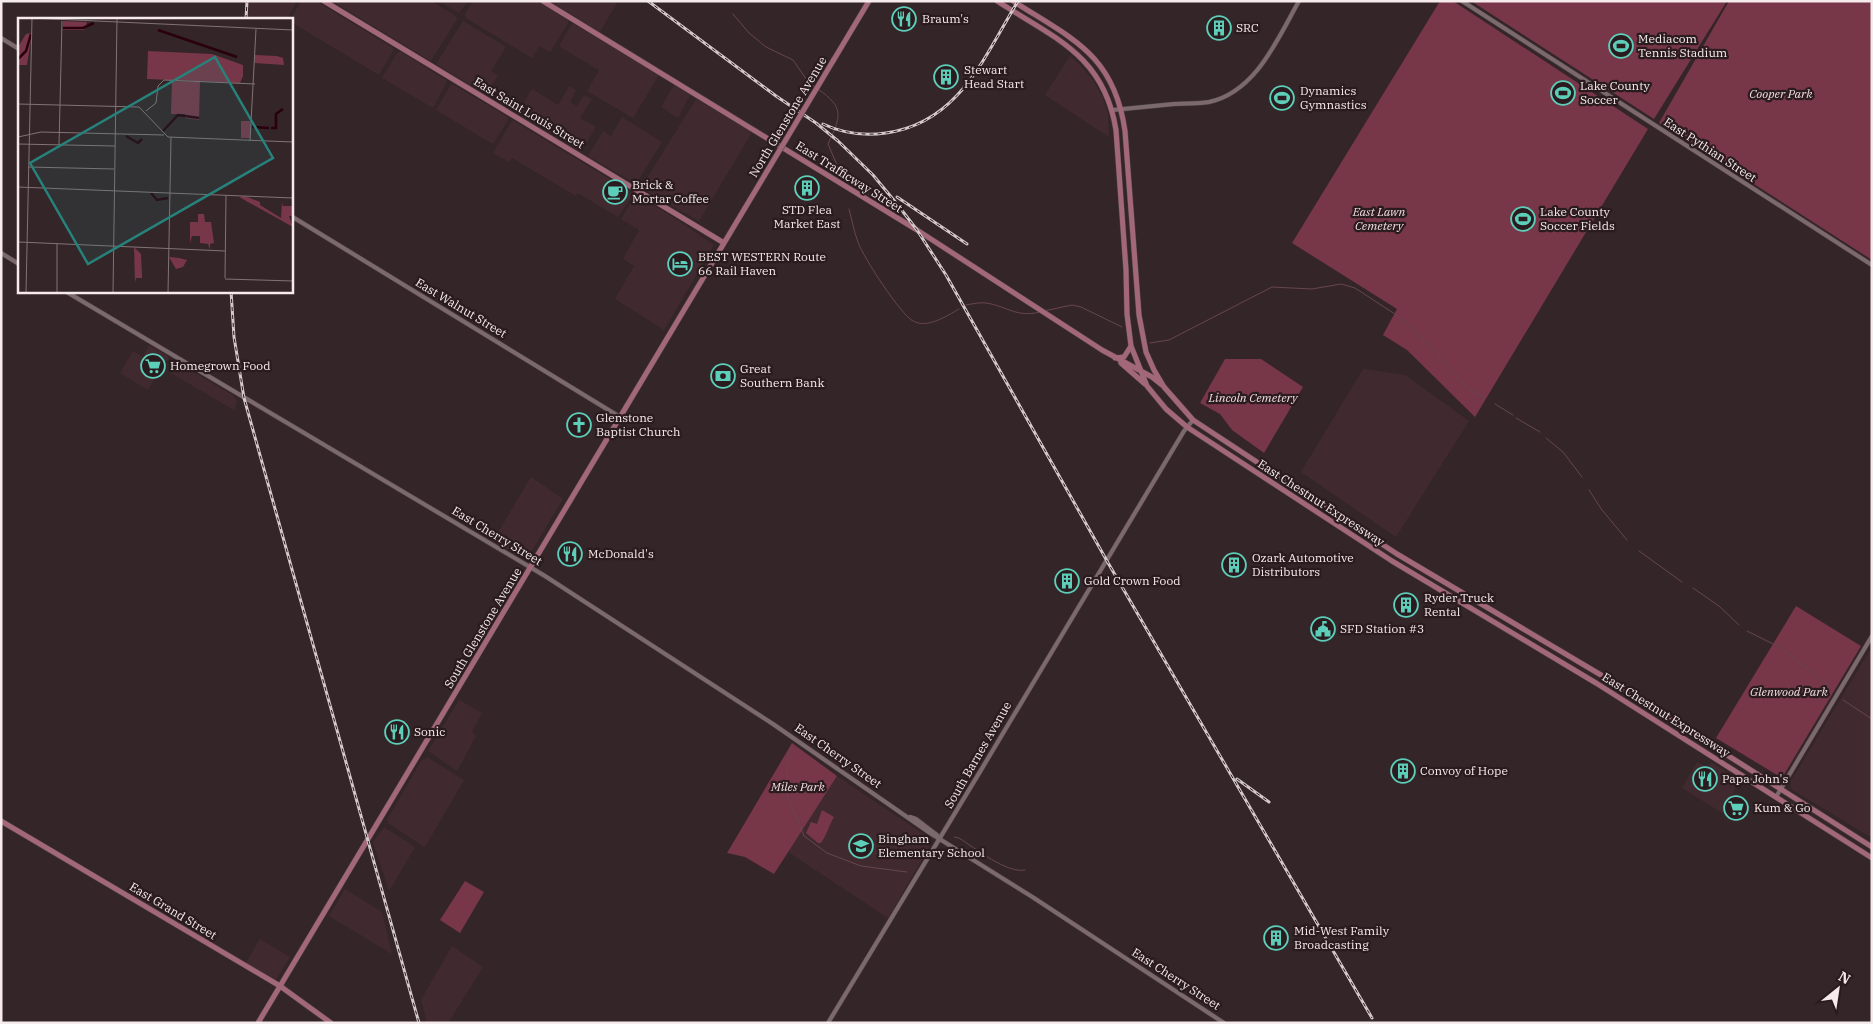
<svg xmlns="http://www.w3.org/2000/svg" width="1873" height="1024" font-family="'IBM Plex Serif',serif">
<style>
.built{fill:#412a2f}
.green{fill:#773748}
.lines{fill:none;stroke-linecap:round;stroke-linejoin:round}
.stream{stroke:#664650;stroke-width:1}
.minor-casing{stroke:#4f4346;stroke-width:5}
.major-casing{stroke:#4f4346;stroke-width:6}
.minor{stroke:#7b696d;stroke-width:4}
.major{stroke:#a36877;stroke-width:5}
.rail-casing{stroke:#d3c8ca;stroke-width:3}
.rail{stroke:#2a1b1e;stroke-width:1;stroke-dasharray:4;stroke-linecap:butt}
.major-bridge-casing{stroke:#4f4346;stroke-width:6;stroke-linecap:butt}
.major-bridge{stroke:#a36877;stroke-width:5}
.labels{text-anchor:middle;stroke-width:4.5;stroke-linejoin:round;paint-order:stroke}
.poi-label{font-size:12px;fill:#f5eaec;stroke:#2a1b1e;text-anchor:start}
.park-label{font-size:12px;font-style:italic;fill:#f3dde1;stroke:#2a1b1e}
.street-label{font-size:12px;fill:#f5eaec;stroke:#2a1b1e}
.inset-river{fill:none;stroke:#29000d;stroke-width:2.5}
.inset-road{fill:none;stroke:#817476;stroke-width:1}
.view{fill:#26827b;fill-opacity:0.15;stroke:#26827b;stroke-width:2.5}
.inset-edge{fill:none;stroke:#f5eaec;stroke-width:2.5}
</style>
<rect width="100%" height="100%" fill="#342528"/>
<path class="built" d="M249,1H297L287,19H248Z
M301,1H316L393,48V51L379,75L291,22V19Z
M332,1H431L456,16L457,19L431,61Z
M438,1H468L459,13Z
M473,1H537L568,20V23L550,52L539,46L532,58L466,18L465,14Z
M550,1H618L600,32Z
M463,21L506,47L491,71L498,75L486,95L436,64Z
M572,24H574L659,75L633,118L587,91L599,70L559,46Z
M400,51L447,81L433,108L382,78L397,53Z
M1070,56L1080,65L1093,80L1103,98L1108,115L1109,137L1045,95Z
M451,85H454L508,117V120L493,144L436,110Z
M674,85L690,95L678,118L661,107Z
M569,86L576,90L570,102L577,106L584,95L592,99L580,118L596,127L581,152L518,113L532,89L558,105Z
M696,99L749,130L751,134L699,221L643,189L642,186Z
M622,117L662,142L636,184L588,156L603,131L611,136Z
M514,121L631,192V197L618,217L578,193L576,196L512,158L509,162L493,153L511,122Z
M635,196H639L676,219L714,245L664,330L615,299L634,266L623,259L639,230L621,219Z
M149,345L168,356L169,360L164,362L148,390L120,373L133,351L143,357Z
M178,363L234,396L237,402L234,410L169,372L174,364Z
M1363,369L1405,375L1469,421L1396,537L1301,472Z
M531,477L563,499L527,559L493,541Z
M1872,647V838L1791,789V781Z
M459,700L482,713L472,731L476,736L457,771L428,751Z
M427,757L464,780L425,847L389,824L387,820L421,761Z
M1697,762L1708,768L1711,762L1740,780L1722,813L1682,788Z
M837,776L929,838L930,842L928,849L888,918L788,852Z
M384,827L415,847L389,891L373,842Z
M345,889L382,912L392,954L329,916Z
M260,939L290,957L275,981L245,964Z
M452,946L483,967L448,1023H427L421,1000Z"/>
<path class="green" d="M1440,1H1453L1648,129L1475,417L1407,350L1383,335L1397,309L1292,243Z
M1471,1H1727L1654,119Z
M1729,1H1872V260L1659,123Z
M1225,359H1261L1303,387L1264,453L1232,430L1220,414L1200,403Z
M1796,606L1861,646L1782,778L1716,738Z
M792,743L837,776L774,874L745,857L727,853Z
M822,810L834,817C829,826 827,834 821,843H818L806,833L811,822L817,824Z
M465,881L484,892L460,933L440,920Z"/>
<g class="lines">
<path class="stream" d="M733,14L749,33L766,47L793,60L809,83L815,87
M818,89C845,108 841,116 828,144L840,172
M849,209C852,220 854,232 858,242C863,257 901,315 913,321C927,329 947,316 959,309
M966,305C972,304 980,302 986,303C1007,306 1016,318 1040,312
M1044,311L1072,305L1081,307L1122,327
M1150,343L1169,340L1272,287L1312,289L1341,284L1355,288L1398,316L1420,336L1469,389L1485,398
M1495,404L1513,415
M1516,418L1540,432
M1546,438L1563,452L1582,477
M1589,490L1602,510L1627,540
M1639,551L1682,582
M1693,588L1719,606L1739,625
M1747,631L1781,648L1832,688
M1843,700L1872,719
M792,748L788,755L787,794L804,836L827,853L861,866L907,872
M954,837L959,838C975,848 1007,874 1025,870"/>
<g class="minor-casing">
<path id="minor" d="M1462,1L1872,265
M1,38L19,49
M1113,110C1133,108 1154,106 1174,104C1186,103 1198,104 1209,102C1256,92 1278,38 1299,1
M291,216L620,417
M1,253L19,264
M65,291L545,576L773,724L930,833L1034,898L1224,1023
M1776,797L1872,636
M910,817L916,819L937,835
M828,1023C947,826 1067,629 1184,431L1193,420"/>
</g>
<g class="major-casing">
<path id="major" d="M324,1L724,243
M543,1L917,230L1102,350L1152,377L1162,385
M997,1C1054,38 1104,55 1116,130L1126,270L1127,314L1131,346L1147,386L1166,409L1187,427L1392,561L1596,683L1872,858
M1013,1C1072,39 1114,54 1125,131L1139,315L1146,352L1154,370L1164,387L1193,420L1397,554L1601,675L1872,847
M833,61L869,1
M1115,358L1124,357L1131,346
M1121,363L1145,384
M1,821L280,986L331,1023
M258,1023L745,208"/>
</g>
<use href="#minor" class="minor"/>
<use href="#major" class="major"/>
<g class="rail-casing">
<path id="rail" d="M648,1L776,96L816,123L838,141L873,175L897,204L917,230L946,275L1107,561L1372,1018
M246,19L247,1
M823,124C842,133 865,136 886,133C959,123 984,57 1018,1
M897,197L967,244
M231,291L234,337L244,398L419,1023
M1237,779L1269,802"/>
</g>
<use href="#rail" class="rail"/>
<g class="major-bridge-casing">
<path id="major-bridge" d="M745,208L833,61"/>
</g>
<use href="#major-bridge" class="major-bridge"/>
</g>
<defs>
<g id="restaurant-ring" transform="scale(1.25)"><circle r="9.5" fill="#2a1b1e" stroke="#5dceb9" stroke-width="1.5"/><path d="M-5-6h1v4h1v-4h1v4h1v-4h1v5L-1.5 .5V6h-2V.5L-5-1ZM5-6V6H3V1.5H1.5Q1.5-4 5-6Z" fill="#5dceb9"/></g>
<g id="building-ring" transform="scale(1.25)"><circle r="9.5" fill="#2a1b1e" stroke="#5dceb9" stroke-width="1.5"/><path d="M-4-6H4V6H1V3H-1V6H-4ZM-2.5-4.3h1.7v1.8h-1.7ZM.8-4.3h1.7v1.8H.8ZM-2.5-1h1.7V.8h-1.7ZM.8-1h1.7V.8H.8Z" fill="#5dceb9"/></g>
<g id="stadium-ring" transform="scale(1.25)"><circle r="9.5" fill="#2a1b1e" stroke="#5dceb9" stroke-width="1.5"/><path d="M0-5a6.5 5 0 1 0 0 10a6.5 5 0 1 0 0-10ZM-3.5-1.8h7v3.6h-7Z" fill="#5dceb9"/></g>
<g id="cafe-ring" transform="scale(1.25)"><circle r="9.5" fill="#2a1b1e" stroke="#5dceb9" stroke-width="1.5"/><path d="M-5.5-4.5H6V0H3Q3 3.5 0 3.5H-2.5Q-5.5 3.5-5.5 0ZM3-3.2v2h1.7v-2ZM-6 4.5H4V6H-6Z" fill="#5dceb9"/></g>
<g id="hotel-ring" transform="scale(1.25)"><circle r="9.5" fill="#2a1b1e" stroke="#5dceb9" stroke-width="1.5"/><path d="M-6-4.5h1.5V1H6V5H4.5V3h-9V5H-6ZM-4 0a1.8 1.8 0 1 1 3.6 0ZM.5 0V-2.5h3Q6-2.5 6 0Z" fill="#5dceb9"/></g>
<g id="supermarket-ring" transform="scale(1.25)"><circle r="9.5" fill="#2a1b1e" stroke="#5dceb9" stroke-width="1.5"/><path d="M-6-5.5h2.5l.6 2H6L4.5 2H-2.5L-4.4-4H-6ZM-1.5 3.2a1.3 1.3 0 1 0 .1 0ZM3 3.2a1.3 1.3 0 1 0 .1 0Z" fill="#5dceb9"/></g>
<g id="bank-ring" transform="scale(1.25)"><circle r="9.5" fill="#2a1b1e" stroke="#5dceb9" stroke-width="1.5"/><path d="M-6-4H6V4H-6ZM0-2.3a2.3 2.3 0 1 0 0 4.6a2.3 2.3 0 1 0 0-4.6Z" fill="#5dceb9"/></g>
<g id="church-ring" transform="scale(1.25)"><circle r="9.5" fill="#2a1b1e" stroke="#5dceb9" stroke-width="1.5"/><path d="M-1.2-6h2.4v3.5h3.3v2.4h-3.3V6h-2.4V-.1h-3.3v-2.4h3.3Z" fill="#5dceb9"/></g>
<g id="civic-ring" transform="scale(1.25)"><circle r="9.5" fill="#2a1b1e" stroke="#5dceb9" stroke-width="1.5"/><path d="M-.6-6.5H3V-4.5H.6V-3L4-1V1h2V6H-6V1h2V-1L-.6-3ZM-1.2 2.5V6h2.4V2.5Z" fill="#5dceb9"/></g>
<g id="school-ring" transform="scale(1.25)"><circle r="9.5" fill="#2a1b1e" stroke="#5dceb9" stroke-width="1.5"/><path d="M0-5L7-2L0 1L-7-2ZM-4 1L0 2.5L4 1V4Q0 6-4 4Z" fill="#5dceb9"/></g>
</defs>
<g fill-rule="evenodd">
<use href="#restaurant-ring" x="904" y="19"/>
<use href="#building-ring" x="1219" y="28"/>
<use href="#stadium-ring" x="1621" y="46"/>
<use href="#building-ring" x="946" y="77"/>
<use href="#stadium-ring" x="1563" y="93"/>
<use href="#stadium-ring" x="1282" y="98"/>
<use href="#building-ring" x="807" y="188"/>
<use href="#cafe-ring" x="615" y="192"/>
<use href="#stadium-ring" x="1523" y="219"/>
<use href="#hotel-ring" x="680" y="264"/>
<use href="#supermarket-ring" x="153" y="366"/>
<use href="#bank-ring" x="723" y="376"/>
<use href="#church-ring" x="579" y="425"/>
<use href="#restaurant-ring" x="570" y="554"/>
<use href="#building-ring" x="1234" y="565"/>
<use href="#building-ring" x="1067" y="581"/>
<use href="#building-ring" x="1406" y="605"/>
<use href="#civic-ring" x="1323" y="629"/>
<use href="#restaurant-ring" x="397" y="732"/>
<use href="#building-ring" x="1403" y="771"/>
<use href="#restaurant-ring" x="1705" y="779"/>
<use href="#supermarket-ring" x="1736" y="808"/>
<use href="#school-ring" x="861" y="846"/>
<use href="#building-ring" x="1276" y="938"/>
</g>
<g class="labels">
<g class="poi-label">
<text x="922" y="23">Braum's</text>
<text x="1236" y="32">SRC</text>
<text x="1638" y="43">Mediacom<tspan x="1638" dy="14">Tennis Stadium</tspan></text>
<text x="964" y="74">Stewart<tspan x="964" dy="14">Head Start</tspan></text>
<text x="1580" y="90">Lake County<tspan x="1580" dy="14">Soccer</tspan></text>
<text x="1300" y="95">Dynamics<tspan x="1300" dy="14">Gymnastics</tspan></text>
<text x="632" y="189">Brick &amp;<tspan x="632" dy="14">Mortar Coffee</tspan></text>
<text x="807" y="214" text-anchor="middle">STD Flea<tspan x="807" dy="14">Market East</tspan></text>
<text x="1540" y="216">Lake County<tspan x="1540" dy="14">Soccer Fields</tspan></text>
<text x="698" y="261">BEST WESTERN Route<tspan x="698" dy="14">66 Rail Haven</tspan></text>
<text x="170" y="370">Homegrown Food</text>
<text x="740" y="373">Great<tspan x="740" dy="14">Southern Bank</tspan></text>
<text x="596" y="422">Glenstone<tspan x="596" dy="14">Baptist Church</tspan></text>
<text x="588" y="558">McDonald's</text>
<text x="1252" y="562">Ozark Automotive<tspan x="1252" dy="14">Distributors</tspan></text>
<text x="1084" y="585">Gold Crown Food</text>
<text x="1424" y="602">Ryder Truck<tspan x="1424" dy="14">Rental</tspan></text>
<text x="1340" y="633">SFD Station #3</text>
<text x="414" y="736">Sonic</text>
<text x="1420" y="775">Convoy of Hope</text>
<text x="1722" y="783">Papa John's</text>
<text x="1754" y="812">Kum &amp; Go</text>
<text x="878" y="843">Bingham<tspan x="878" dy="14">Elementary School</tspan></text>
<text x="1294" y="935">Mid-West Family<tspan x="1294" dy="14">Broadcasting</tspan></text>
</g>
<g class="park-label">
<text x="1781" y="98">Cooper Park</text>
<text x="1379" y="216">East Lawn<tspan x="1379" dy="14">Cemetery</tspan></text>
<text x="1253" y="402">Lincoln Cemetery</text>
<text x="1789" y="696">Glenwood Park</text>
<text x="798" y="791">Miles Park</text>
</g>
<g class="street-label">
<text transform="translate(529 113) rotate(31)" y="4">East Saint Louis Street</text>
<text transform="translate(788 117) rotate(-59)" y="4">North Glenstone Avenue</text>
<text transform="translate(1710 150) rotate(33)" y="4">East Pythian Street</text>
<text transform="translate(849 177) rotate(32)" y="4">East Trafficway Street</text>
<text transform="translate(461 308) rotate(31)" y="4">East Walnut Street</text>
<text transform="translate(1321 503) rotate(33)" y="4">East Chestnut Expressway</text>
<text transform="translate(497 536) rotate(31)" y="4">East Cherry Street</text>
<text transform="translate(483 628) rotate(-59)" y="4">South Glenstone Avenue</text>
<text transform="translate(1666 715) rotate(32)" y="4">East Chestnut Expressway</text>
<text transform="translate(978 755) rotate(-60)" y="4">South Barnes Avenue</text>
<text transform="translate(838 756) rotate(35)" y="4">East Cherry Street</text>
<text transform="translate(173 911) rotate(31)" y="4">East Grand Street</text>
<text transform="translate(1176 979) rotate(33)" y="4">East Cherry Street</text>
</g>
</g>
<g transform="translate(18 18)">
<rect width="275" height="275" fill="#342528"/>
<path d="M45,3L69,4L68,8L66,12H45ZM14,15L9,47H0V29L8,16ZM130,33L194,36L225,47V58L222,65L129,61ZM237,37L259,38L265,40L266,47L237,45ZM154,63L182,64L181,102L167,100V96H153ZM223,103H232V120H223ZM227,178L242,184V187L263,200L264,184L265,188H275V198H271L275,209L221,179ZM180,196H186L187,204H193L196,225L192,226V232L190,226L182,225V218H174L172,225V204H180ZM116,229L123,236L124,257V260H118L117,265ZM151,239L161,240L169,242L165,249L158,251Z" fill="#773748"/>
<path class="inset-river" d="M45,10H65L76,5M140,12L219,39M0,41L8,33L13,16M234,109L251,110M253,110H258V96L265,91M145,113L160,97L181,100M108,118L120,125L124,121M133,175L139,182L150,180"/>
<path class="inset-road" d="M13,0L275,12M0,86L121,89L150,119L275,124M128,93L138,85L140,68L146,62L237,66M0,119L23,114L146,117M232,123L238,11M0,126L97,128M41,127L44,3M10,149L96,151M0,169L275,180M1,224L207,233M207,260L208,177M207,261L275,263M8,275L14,0M39,275V226M95,275L99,0M150,275L153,119"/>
<path class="view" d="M197,39L255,140L70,246L12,145Z"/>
<rect width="275" height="275" class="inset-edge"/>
</g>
<rect width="1873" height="1024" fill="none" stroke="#f5eaec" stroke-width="5"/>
<g transform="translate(1838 989) rotate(30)" stroke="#2a1b1e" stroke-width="4" paint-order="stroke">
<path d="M0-4L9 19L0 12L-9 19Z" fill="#f5eaec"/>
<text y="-8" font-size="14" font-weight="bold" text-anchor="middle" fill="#f5eaec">N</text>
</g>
</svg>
